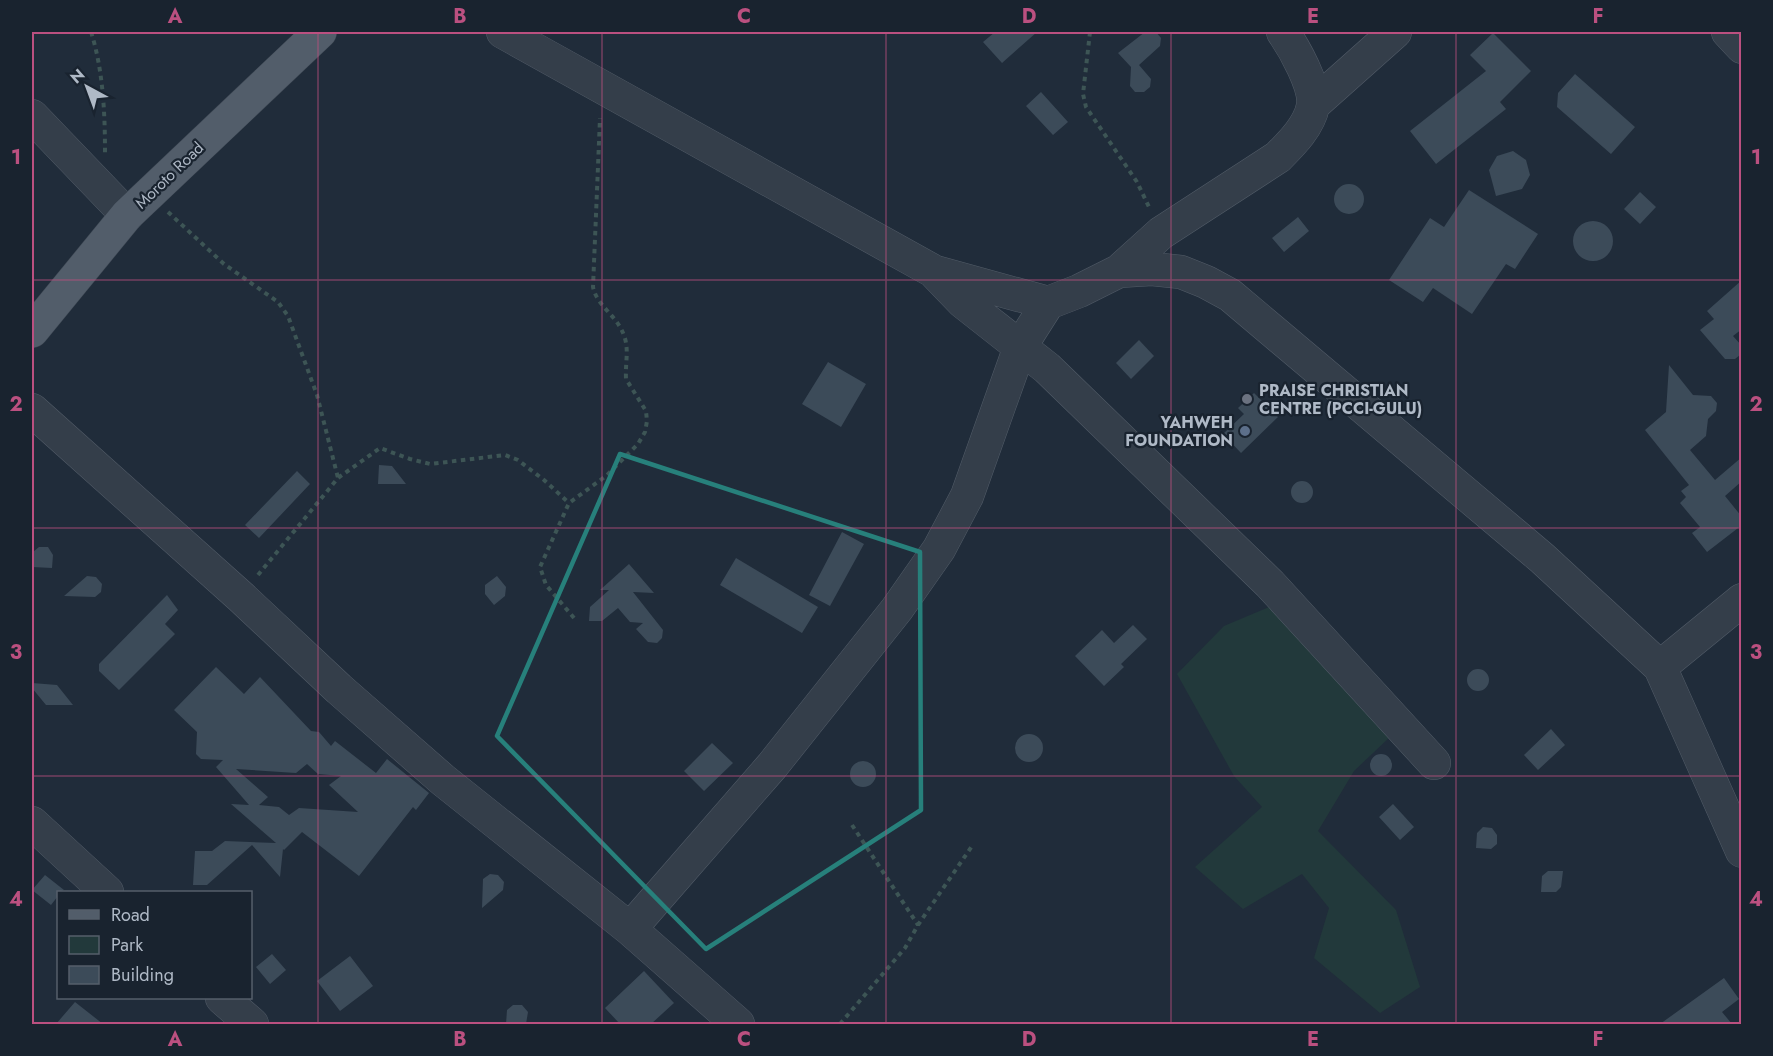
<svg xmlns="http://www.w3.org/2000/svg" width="1773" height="1056" font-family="Jost,sans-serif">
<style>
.green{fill:#22393b}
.building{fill:#3c4b59;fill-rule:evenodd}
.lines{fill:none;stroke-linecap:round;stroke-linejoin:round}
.minor-casing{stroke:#525c68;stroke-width:34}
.major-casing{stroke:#3d4753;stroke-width:34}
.path{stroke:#3d5555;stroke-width:4;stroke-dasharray:4.5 4.5;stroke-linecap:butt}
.minor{stroke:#343e4a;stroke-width:33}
.major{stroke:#525d6a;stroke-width:33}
.marked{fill:none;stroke:#27807b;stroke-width:4.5;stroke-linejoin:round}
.grid{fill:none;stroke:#bb5080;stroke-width:1.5;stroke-opacity:0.55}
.worship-dot{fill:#6b7280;stroke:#19232f;stroke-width:2}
.service-dot{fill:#5c6f8a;stroke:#19232f;stroke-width:2}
.labels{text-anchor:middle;stroke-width:4.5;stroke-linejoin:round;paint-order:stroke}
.street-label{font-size:16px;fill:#afb9c6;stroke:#19232f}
.poi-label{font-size:16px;font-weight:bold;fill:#afb9c6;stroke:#19232f;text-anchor:start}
.neatline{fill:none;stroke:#bb5080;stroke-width:2}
.grid-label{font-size:20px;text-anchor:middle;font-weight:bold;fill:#bb5080}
</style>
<rect width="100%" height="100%" fill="#202c3a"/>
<path class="green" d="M1276,604L1391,736L1354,771L1318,831L1396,910L1420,987L1380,1013L1314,958L1329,908L1302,874L1243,909L1195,867L1262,807L1234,776L1177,674L1224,626Z"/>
<path class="building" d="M995,32H1037L1002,63L983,42Z
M1145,32H1156L1161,38L1160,46L1139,65L1151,79L1150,87L1144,92H1135L1130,86L1131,67L1118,53Z
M1493,33L1531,71L1500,102L1506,109L1436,164L1410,131L1486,71L1470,55Z
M1575,74L1635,127L1611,154L1557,107L1558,93Z
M1041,92L1068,122L1053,135L1026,106Z
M1513,151L1526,160L1530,175L1522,189L1496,196L1489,170L1497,156Z
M1334 199a15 15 0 1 1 30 0a15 15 0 1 1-30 0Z
M1469,190L1538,234L1515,269L1506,264L1472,314L1433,288L1423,302L1389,280L1430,218L1444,227Z
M1640,192L1656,207L1640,224L1624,209Z
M1298,217L1309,231L1284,252L1272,238Z
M1573 241a20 20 0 1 1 40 0a20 20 0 1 1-40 0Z
M1742,280V329L1733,336L1742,346L1740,355L1735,359H1725L1700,330L1714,319L1707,311Z
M1139,340L1154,356L1131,379L1116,363Z
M828,362L866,384L841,427L802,404Z
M1669,365L1693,395L1711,396L1717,403L1716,411L1708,419L1706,436L1690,450L1715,480L1742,457V481L1725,496L1742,517V525L1707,552L1692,533L1700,527L1680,503L1686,497L1681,491L1689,485L1645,430L1666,412Z
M1254,393L1278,417L1241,453L1223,434L1244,414L1238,408Z
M379,465L392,466L406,484H378Z
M297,471L310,484L259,538L245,525Z
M1291 492a11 11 0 1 1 22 0a11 11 0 1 1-22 0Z
M842,532L864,544L830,606L809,595Z
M39,547H48L53,555L52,568L32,567L33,552Z
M736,558L818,607L802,633L720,585Z
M629,564L654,593L633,592L663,630L662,638L657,643L648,642L636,629L643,623L630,622L618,608L602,621H589L590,607L609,590H600Z
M87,576L96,577L102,584L101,592L95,597L64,596Z
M497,576L506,587L505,596L494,605L485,594V585Z
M167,595L178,610L165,624L175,634L119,690L99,671V664Z
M1133,625L1147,639L1121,664L1124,667L1104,686L1075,656L1102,630L1114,643Z
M216,667L244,694L260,677L311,731L319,732L331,746L335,741L376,773L387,759L429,793L416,810L413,807L359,876L302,832L284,850L283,849L280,877L252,845L207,885H193L195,851H212L225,841L276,843L231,804L249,805L216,767L223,760L201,759L196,754L197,732L174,710ZM307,764L318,774L341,776L329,785L358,812L299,808L289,815L279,807L259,805L268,797L236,769L296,773Z
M1467 680a11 11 0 1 1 22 0a11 11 0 1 1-22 0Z
M32,683L57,685L73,705H46L32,688Z
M1551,729L1565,745L1538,770L1524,755Z
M1015 748a14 14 0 1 1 28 0a14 14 0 1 1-28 0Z
M712,743L733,763L704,791L684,771Z
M1370 765a11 11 0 1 1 22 0a11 11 0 1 1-22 0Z
M850 774a13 13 0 1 1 26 0a13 13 0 1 1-26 0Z
M1393,804L1414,827L1400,840L1379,817Z
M1483,827L1492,828L1497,835V844L1491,849L1476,848L1477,833Z
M1548,871H1563L1561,887L1556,892H1541L1542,876Z
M490,874L498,875L504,882L503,890L482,908L483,879Z
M45,875L64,890L58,892V896L51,905L32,890Z
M272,954L286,970L270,984L256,967Z
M350,956L373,986L340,1011L317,981Z
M644,971L674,1003L651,1024H620L605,1008Z
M1724,978L1739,999L1722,1012L1732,1024H1660Z
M75,1002L103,1024H56Z
M513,1005H522L528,1012L526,1024H506L507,1010Z"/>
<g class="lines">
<g class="minor-casing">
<path id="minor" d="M503,32L935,272L1048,303L1079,291L1119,271L1152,269L1181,272L1206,282L1230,295L1542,558L1660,667L1742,851
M1728,32L1742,47
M1313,105L1395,32
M32,116L127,215
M1119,271L1161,233L1278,157C1292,143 1309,126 1313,106C1316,86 1294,48 1283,32
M936,274L963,302L1047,368L1270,584L1434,763
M32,410L241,597L339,689L443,780L630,929L738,1024
M1660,667L1742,600
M32,823L107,892
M630,929L772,766L897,609L939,549L967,496L1020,347L1048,303
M222,998L252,1024"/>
</g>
<g class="major-casing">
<path id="major" d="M32,331L127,215L320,32"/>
</g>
<path class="path" d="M91,32C103,69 105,113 105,153
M1090,32L1083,94L1086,107L1137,182L1149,207
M168,212L224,264L278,302L288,316L317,395L338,478
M258,575L338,478L380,448L410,459L430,464L505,455L518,460L544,480L569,503
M574,618L546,585L540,567L569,503L606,476L638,444L645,432L647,421L646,411L626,379C625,358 631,346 620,327C612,313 596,303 593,287L600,118
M852,825L918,925
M840,1024L905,948L918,925L972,846"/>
<use href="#minor" class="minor"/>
<use href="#major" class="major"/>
</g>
<path class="marked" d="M620,454L920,552L921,810L706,949L497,736Z"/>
<path class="grid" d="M318,32V1024M602,32V1024M886,32V1024M1171,32V1024M1456,32V1024M32,280H1742M32,528H1742M32,776H1742"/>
<circle class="worship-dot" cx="1247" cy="399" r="6"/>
<circle class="service-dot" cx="1245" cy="431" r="6"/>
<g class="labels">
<g class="street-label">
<text transform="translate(169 175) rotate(-44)" y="6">Moroto Road</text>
</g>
<g class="poi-label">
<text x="1259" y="396">PRAISE CHRISTIAN<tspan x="1259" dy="18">CENTRE (PCCI-GULU)</tspan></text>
<text x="1233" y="428" text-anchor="end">YAHWEH<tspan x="1233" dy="18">FOUNDATION</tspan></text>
</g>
</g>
<rect width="1773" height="1056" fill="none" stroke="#19232f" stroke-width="66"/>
<rect x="57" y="891" width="195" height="108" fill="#19232f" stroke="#555f6b" stroke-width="1.5"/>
<rect x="69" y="910" width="30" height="9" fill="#525d6a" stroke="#555f6b" stroke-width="1.5"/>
<text x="111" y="921" font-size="18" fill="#afb9c6">Road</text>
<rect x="69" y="936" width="30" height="18" fill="#22393b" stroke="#555f6b" stroke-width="1.5"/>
<text x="111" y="951" font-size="18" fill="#afb9c6">Park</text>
<rect x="69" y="966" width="30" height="18" fill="#3c4b59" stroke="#555f6b" stroke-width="1.5"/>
<text x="111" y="981" font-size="18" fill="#afb9c6">Building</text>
<g transform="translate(87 87) rotate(319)" stroke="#19232f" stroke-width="4.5" paint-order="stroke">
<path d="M0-4.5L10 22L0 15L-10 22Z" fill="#afb9c6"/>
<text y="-9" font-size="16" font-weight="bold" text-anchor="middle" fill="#afb9c6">N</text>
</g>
<rect x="33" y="33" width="1707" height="990" class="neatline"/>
<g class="grid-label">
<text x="175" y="23">A</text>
<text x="460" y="23">B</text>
<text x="744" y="23">C</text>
<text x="1029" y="23">D</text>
<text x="1313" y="23">E</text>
<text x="1598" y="23">F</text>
<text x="16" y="164">1</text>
<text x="1756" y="164">1</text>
<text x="16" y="411">2</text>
<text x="1756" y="411">2</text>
<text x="16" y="659">3</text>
<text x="1756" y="659">3</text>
<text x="16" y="906">4</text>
<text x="1756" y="906">4</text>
<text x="175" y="1046">A</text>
<text x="460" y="1046">B</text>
<text x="744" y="1046">C</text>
<text x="1029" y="1046">D</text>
<text x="1313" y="1046">E</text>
<text x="1598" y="1046">F</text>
</g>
</svg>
